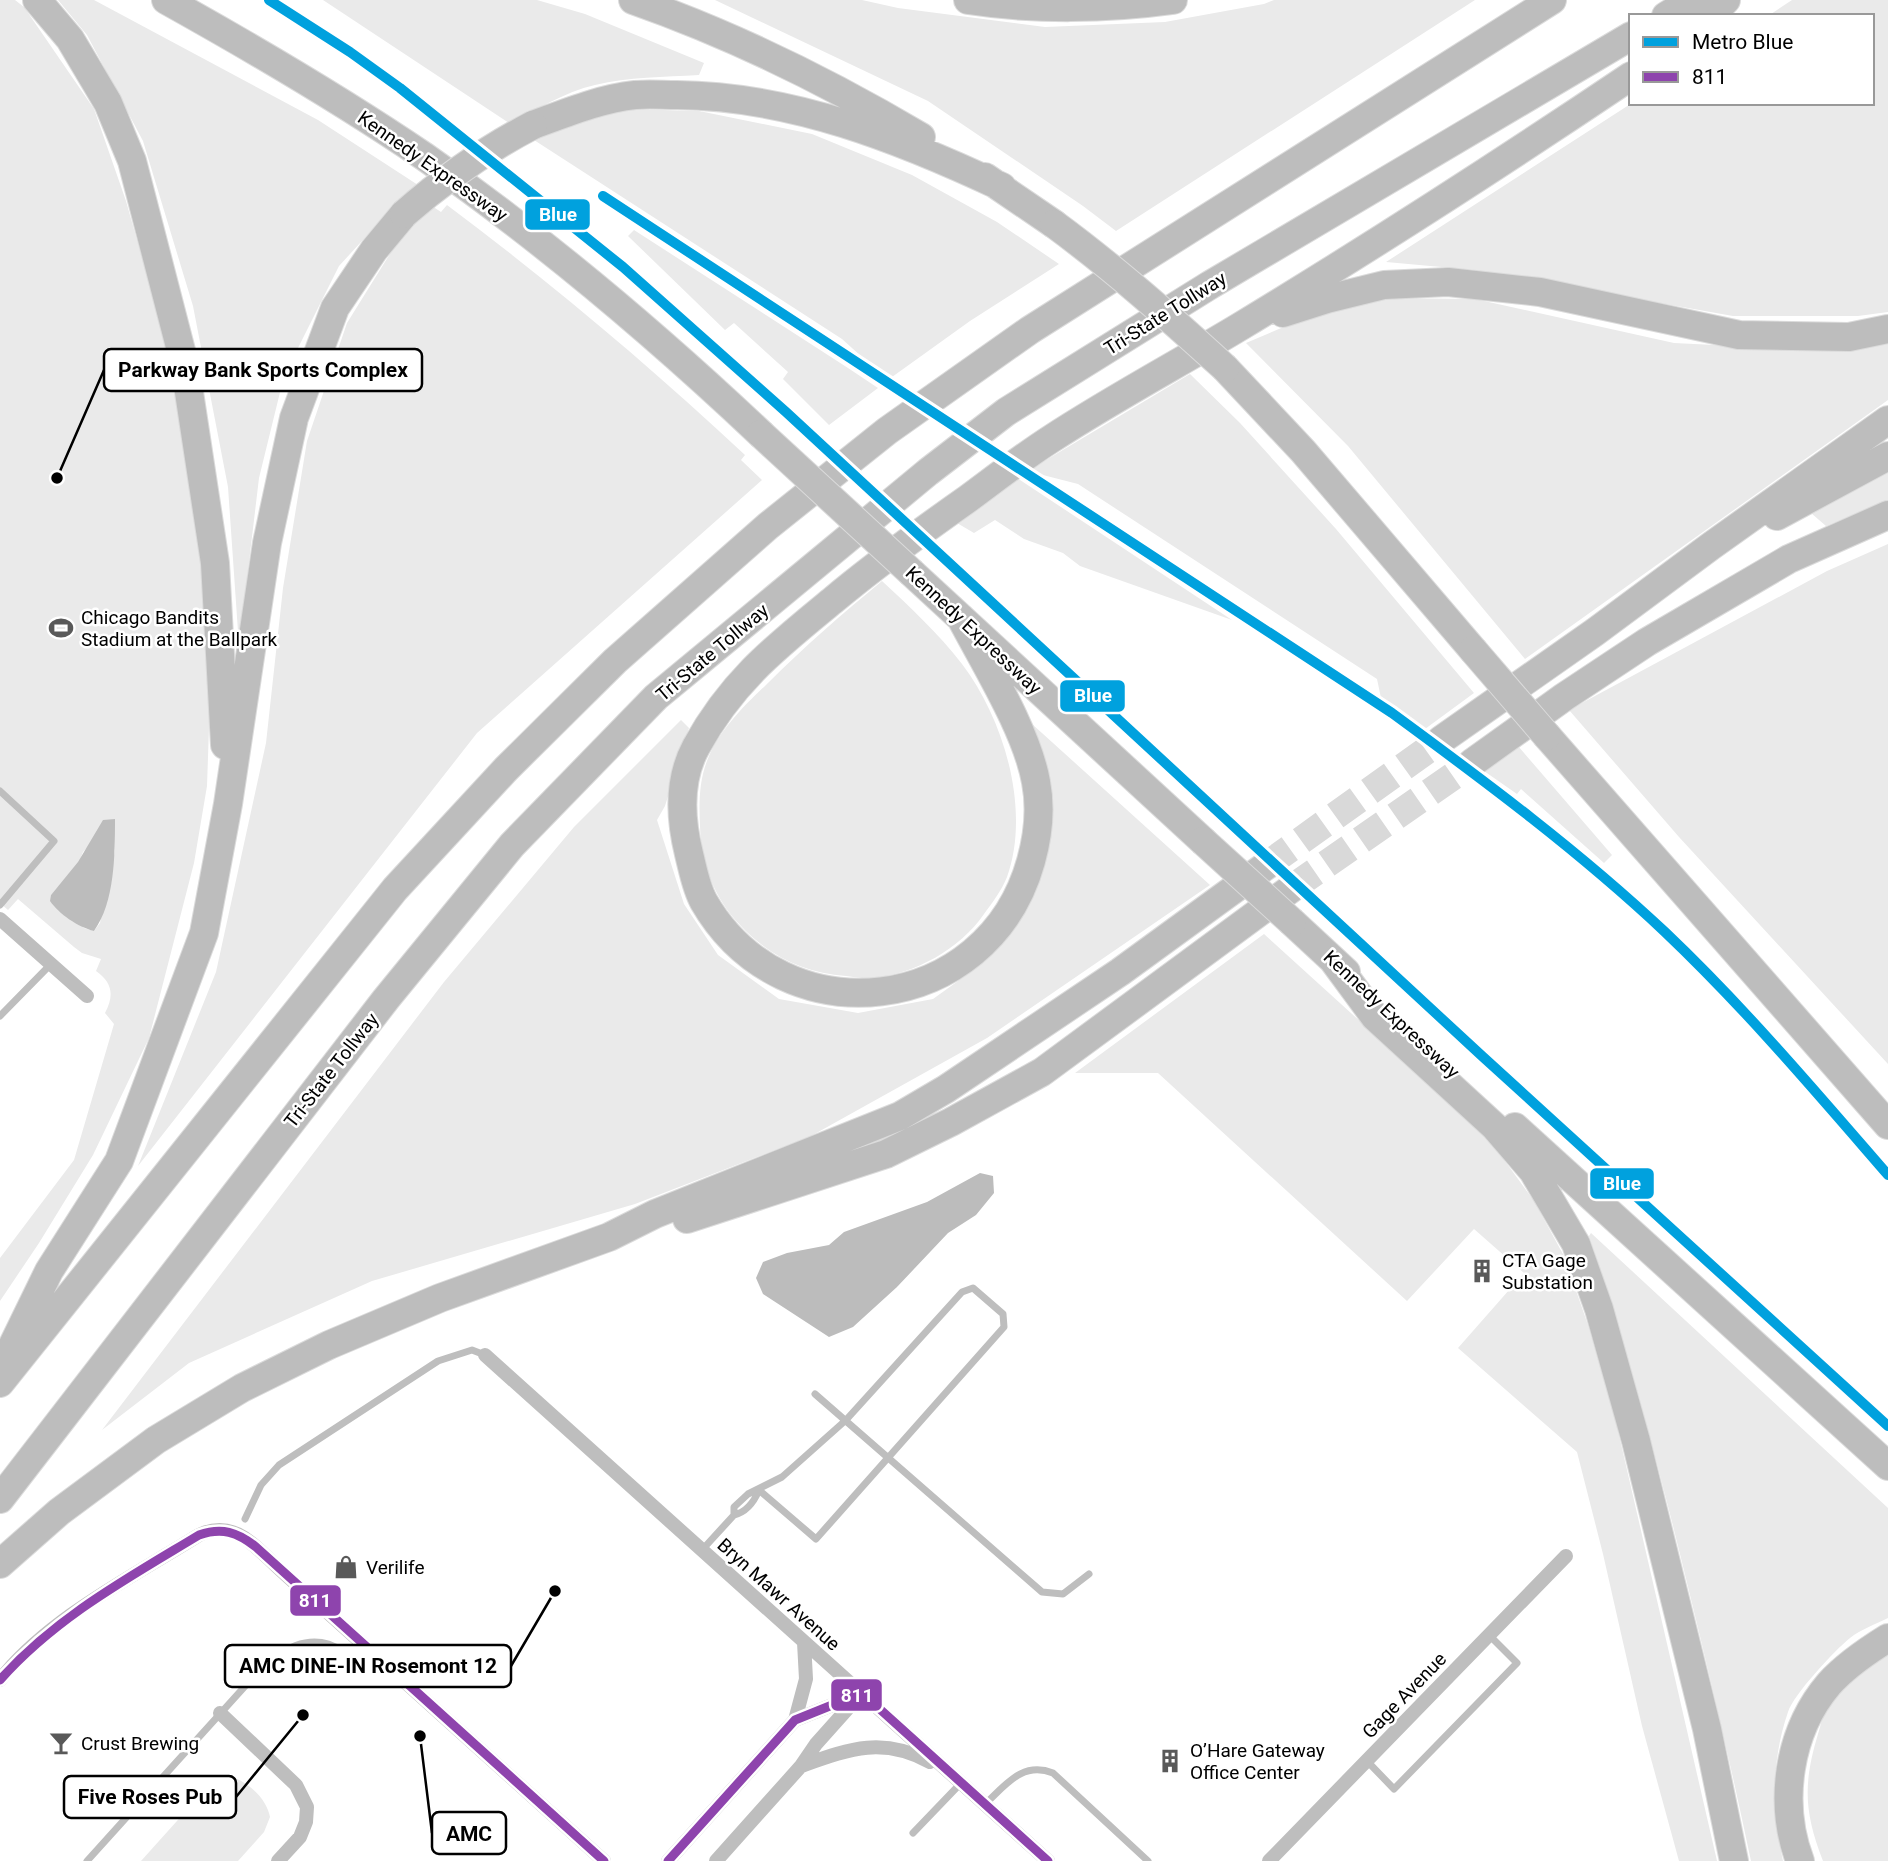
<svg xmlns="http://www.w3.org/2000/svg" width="1888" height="1861" font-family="Roboto,sans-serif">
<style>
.green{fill:#eaeaea;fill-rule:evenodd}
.water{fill:#bcbcbc}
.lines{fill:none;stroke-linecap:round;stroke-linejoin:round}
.highway-tunnel{stroke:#d9d9d9;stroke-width:28;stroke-dasharray:28 14;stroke-linecap:butt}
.highway-casing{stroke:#dbdbdb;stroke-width:30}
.lane{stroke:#bebebe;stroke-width:7}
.street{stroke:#bebebe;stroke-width:14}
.highway{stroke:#bdbdbd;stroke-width:28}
.highway-bridge-casing{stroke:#dbdbdb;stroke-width:30;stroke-linecap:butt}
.highway-bridge{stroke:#bdbdbd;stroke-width:28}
.bus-1-casing{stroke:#fff;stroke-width:14}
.bus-1{stroke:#8e44ad;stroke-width:9}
.metro-1-casing{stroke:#fff;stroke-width:16}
.metro-1{stroke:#00a1de;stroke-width:10}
.labels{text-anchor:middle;stroke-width:5;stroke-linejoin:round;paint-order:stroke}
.street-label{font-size:19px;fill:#000;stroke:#fff}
.poi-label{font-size:19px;fill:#000;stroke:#fff;text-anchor:start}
.leader{fill:none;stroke:#000;stroke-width:2.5}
.callout-dot{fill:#000;stroke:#fff;stroke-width:2.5}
.callout{fill:#fff;stroke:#000;stroke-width:2.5}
.callout-label{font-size:21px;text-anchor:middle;font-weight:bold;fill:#000}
.line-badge{stroke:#fff;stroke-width:2.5}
.badge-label{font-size:19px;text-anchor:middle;font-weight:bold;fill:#fff}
</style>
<rect width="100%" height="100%" fill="#fff"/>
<path class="green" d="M0,0H15L24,7L94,109L126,201L163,332L199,517L211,670L207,786L194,863L149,1038L93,1155L39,1243L0,1301V1258L74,1160L114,1024L105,1013C114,996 113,983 96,971L101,959L82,953L74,947L18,899L8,910L0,903ZM115,819V851L100,923L94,931L84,928L51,895L79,862L83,852Z
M58,0H94L318,120L418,185L394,206L339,266L284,376L259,478L239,646L228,487L193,306L143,141L87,35Z
M323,0H537L585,14L704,63L699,75C664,77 629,77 595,85C564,92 537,110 509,123Z
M715,0H862L898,8L1045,27L1165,22L1264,4L1274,0H1475L1116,231L1083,206L928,101Z
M1792,0H1888V312L1858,316H1733L1475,270L1386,262L1632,103H1872V16H1768Z
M626,109L699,111L812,134L912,175L997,222L1059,264L970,321L892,377L862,357L842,339L534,140L579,119Z
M447,205C551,283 650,366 745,455L741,460L762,480L477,733L138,1166L216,972L266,743L283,588L307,441L347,323L393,249L414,222L432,206L441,212Z
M634,230L848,368L878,388L829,425L783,379L788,372L734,323L725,330L628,236Z
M1384,298L1475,299L1674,343L1832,351L1888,340V400L1525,659L1348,446L1246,343L1324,310Z
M1190,374L1240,423L1336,529L1474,693L1425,729L1381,698L1377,679L1078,484L1039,474L1031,469Z
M1888,471V500L1826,526L1811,513Z
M1017,478L1232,620L1080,566L1063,553L1024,539L995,520L974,533L957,523Z
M1888,544V1064L1679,837L1569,710L1827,571Z
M882,581C910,607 938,633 962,664C1004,719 1031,810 1007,877C1002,890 992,903 984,914C960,949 915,974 873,978C864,979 855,977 846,976C804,973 769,956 740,925C714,898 701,863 700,826C699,804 699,781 707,761C719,730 744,706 767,684C804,647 842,614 882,581Z
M681,720L689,728L665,806L657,820L684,904L718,955L779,999L858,1013L933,999L972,971L1004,939L1031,894L1043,770L1032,724L1210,885L987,1038L811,1136L635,1204L372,1281L189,1363L102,1430L444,982L574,827Z
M1518,746L1612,855L1604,863L1521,789L1517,794L1484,771Z
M1264,934L1461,1113L1497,1150L1534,1201L1564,1256L1588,1325L1616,1422L1717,1861H1679L1642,1726L1603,1554L1577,1452L1458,1348L1524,1273L1474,1229L1407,1301L1158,1073H1075Z
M1591,1233L1888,1508V1618C1876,1624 1860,1630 1850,1638C1834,1651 1794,1694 1788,1712C1771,1761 1772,1811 1783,1861H1751C1732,1770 1711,1681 1689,1591C1660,1471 1629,1352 1589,1236Z
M1888,1655V1861H1823C1804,1812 1803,1784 1818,1734C1821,1726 1822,1715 1826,1708C1837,1689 1869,1666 1888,1655Z
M228,1776C247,1780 267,1799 270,1817L264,1832L238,1861H141L212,1782L220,1777Z"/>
<path class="water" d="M115,819C115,854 115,902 94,931C78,927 59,914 50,901L51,895L78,862L103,820Z
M980,1173L993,1176L994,1193L976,1215L948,1233L897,1287L853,1327L829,1337L763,1294L756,1278L763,1262L787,1253L829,1245L844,1232L927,1202Z"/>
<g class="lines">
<path class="highway-tunnel" d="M1267,865L1441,740
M1292,888L1472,763"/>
<g class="highway-casing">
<path id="highway" d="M37,0L70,39L108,103L132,161L185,366L215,563L225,745
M166,0C254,49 341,100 425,157C544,240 655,334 761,434
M633,0C733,35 830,83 921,137
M968,0C1033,10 1108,9 1173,0
M1666,16L1692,0
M1710,16L1726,0
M533,125C566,113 599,99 635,95C649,94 663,95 677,95C791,96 900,139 1002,187
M985,177L1054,224
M1283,313L1327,299L1384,285L1448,282L1540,292L1739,335L1849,337L1888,329
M1225,368L1303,451L1473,650
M1777,516L1888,456
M912,573L1203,841
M961,618C985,664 1027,731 1036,782C1041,808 1038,836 1031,861C988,1016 784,1040 704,902C696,888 693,870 689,854C680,818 678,780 696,747C732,681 776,647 832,601C876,564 922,531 969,498C996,478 1023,457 1051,439C1112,399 1178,364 1241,326C1373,246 1503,162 1631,76
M1547,736L1888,1125
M1441,740L1595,632L1711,546L1888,420
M1472,763L1564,697L1647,642L1789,559L1888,515
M1292,922L1346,972
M1333,960L1375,1017L1495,1127L1533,1171L1576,1244L1599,1309L1636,1441L1707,1729L1734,1861
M1515,1127L1888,1466
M687,1219L886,1154L951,1122L1042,1072L1292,888
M9,1353L49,1271L119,1161L204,933L228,804L267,543L294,418L335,308L374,250L404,214
M0,1383L395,889L506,769L615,661L768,526L887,431L1030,330L1552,0
M0,1499L386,999L512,845L656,697L928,472L1006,412L1210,285L1631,36
M0,1564L59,1512L156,1440L242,1388L329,1345L440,1298L609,1237L655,1214L900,1116L946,1089L1120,972L1267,865
M1800,1861C1778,1803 1788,1732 1829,1684C1846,1665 1867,1651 1888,1638"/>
</g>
<path class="lane" d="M0,791L54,841L0,905
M0,1016L51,964
M815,1394L1042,1592L1063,1594L1089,1574
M734,1515V1507L748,1494L782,1477L846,1420L962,1292L973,1288L1003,1314L1004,1327L816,1539L759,1490
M245,1519L261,1485L279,1465L438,1361L472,1350L485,1355
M702,1550L734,1515C747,1512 754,1502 759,1490
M1367,1761L1394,1789L1517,1663L1489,1635
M985,1804C1006,1785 1022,1761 1053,1773L1148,1861
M913,1833L961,1783
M87,1861L256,1674C278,1650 311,1630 342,1651C364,1665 371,1677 398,1680"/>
<path class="street" d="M0,919L87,996
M485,1355L1048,1861
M0,1680C49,1618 132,1577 199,1535C237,1517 258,1551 285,1574L604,1861
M220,1713L296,1785L307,1807L306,1822L300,1837L278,1861
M795,1720L806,1679L804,1642
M801,1766C849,1749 882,1736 930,1762
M668,1861L795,1720L862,1693
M716,1861L801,1766L816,1744L858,1697
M1269,1861L1566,1556"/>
<use href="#highway" class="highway"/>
<g class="highway-bridge-casing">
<path id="highway-bridge" d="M404,214C444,179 485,150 533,125
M1054,224C1114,268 1170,318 1225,368
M761,434L912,573
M1473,650L1547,736
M1203,841L1292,922"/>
</g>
<use href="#highway-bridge" class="highway-bridge"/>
<g class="bus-1-casing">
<path id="bus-1" d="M0,1680C56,1617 128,1578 199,1535C222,1527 237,1532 256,1547L604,1861
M668,1861L795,1720L862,1693L1048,1861"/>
</g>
<use href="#bus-1" class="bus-1"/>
<g class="metro-1-casing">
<path id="metro-1" d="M269,0L350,52L400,88L623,267L786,412L1482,1056L1888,1426
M603,196L1392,713C1486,782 1580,852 1665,932C1745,1008 1816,1092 1888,1175"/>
</g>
<use href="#metro-1" class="metro-1"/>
</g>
<defs>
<g id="stadium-bare" transform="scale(1.89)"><path d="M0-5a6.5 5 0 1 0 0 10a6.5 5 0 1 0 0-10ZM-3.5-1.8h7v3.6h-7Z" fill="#595959" stroke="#fff" stroke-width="2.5" paint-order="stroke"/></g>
<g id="building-bare" transform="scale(1.89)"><path d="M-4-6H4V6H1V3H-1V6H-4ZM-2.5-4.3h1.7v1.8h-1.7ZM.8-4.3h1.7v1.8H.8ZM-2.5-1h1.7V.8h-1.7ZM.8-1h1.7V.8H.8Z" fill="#595959" stroke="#fff" stroke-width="2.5" paint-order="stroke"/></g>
<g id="shop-bare" transform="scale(1.89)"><path d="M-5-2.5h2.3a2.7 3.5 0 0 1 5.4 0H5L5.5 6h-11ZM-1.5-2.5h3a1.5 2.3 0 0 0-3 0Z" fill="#595959" stroke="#fff" stroke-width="2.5" paint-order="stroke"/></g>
<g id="bar-bare" transform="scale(1.89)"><path d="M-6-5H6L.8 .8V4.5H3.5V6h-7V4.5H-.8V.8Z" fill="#595959" stroke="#fff" stroke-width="2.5" paint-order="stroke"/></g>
</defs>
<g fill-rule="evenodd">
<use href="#stadium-bare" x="61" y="628"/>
<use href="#building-bare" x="1482" y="1271"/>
<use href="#shop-bare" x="346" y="1567"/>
<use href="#bar-bare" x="61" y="1743"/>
<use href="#building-bare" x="1170" y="1761"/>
</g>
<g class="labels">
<g class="street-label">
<text transform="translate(433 166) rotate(35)" y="7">Kennedy Expressway</text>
<text transform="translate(1165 313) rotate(-32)" y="7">Tri-State Tollway</text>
<text transform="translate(974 630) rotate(43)" y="7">Kennedy Expressway</text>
<text transform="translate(712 652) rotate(-40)" y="7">Tri-State Tollway</text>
<text transform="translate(1392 1014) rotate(43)" y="7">Kennedy Expressway</text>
<text transform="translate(331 1070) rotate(-52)" y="7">Tri-State Tollway</text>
<text transform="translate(779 1594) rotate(42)" y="7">Bryn Mawr Avenue</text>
<text transform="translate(1404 1695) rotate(-46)" y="7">Gage Avenue</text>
</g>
<g class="poi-label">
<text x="81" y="624">Chicago Bandits<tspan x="81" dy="22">Stadium at the Ballpark</tspan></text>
<text x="1502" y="1267">CTA Gage<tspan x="1502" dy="22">Substation</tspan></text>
<text x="366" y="1574">Verilife</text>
<text x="81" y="1750">Crust Brewing</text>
<text x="1190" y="1757">O’Hare Gateway<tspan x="1190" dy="22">Office Center</tspan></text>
</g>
</g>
<path class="leader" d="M57 478L104 370M555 1591L511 1666M303 1715L236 1797M420 1736L432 1833"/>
<g class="callout-dot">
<circle cx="57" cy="478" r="7"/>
<circle cx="555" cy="1591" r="7"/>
<circle cx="303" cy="1715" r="7"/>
<circle cx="420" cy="1736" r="7"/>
</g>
<g class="callout">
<rect x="104" y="349" width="318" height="42" rx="7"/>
<rect x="225" y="1645" width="286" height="42" rx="7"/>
<rect x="64" y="1776" width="172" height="42" rx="7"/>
<rect x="432" y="1812" width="74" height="42" rx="7"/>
</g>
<g class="callout-label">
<text x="263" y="377">Parkway Bank Sports Complex</text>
<text x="368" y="1673">AMC DINE-IN Rosemont 12</text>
<text x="150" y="1804">Five Roses Pub</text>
<text x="469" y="1841">AMC</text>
</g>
<g class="line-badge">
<rect x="524" y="198" width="67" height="33" rx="7" fill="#00a1de"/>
<rect x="1059" y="679" width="67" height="34" rx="7" fill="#00a1de"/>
<rect x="1589" y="1167" width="66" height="33" rx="7" fill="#00a1de"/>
<rect x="289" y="1584" width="53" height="33" rx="7" fill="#8e44ad"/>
<rect x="830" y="1678" width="53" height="34" rx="7" fill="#8e44ad"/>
</g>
<g class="badge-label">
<text x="558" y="221">Blue</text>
<text x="1093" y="702">Blue</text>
<text x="1622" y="1190">Blue</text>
<text x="315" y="1607">811</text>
<text x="857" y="1702">811</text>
</g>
<rect x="1629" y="14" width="245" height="91" fill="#ffffff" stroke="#999999" stroke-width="2"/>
<rect x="1643" y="37" width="35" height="10" fill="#00a1de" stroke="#999999" stroke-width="2"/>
<text x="1692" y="49" font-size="21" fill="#000000">Metro Blue</text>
<rect x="1643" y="72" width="35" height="10" fill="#8e44ad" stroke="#999999" stroke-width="2"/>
<text x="1692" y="84" font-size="21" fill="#000000">811</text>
</svg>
